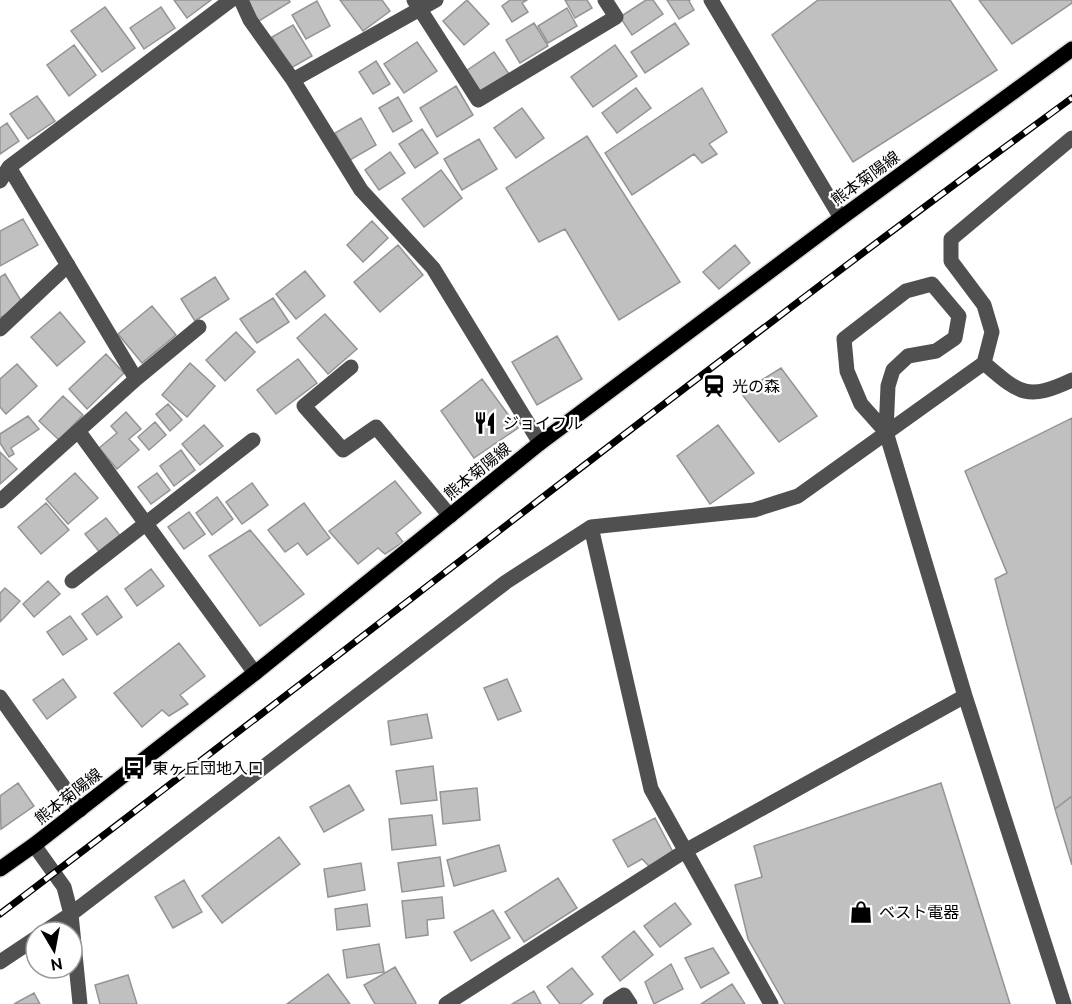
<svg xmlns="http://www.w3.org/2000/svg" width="1072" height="1004" font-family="Ubuntu,'Noto Sans JP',sans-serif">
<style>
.building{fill:#c0c0c0;stroke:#949494;stroke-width:1.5}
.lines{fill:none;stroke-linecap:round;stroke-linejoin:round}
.major-casing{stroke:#dbdbdb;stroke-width:18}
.minor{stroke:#505050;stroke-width:15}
.major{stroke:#000;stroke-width:15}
.rail-casing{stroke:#000;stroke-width:7}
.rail{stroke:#fff;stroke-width:4.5;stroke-dasharray:14;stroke-linecap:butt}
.labels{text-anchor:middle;stroke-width:4.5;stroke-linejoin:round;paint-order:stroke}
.street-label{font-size:16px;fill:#000;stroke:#fff}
.poi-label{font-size:16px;fill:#000;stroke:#fff;text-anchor:start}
</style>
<rect width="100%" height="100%" fill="#fff"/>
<path class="building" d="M174,0H211L187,18Z
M247,0H289L290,2L259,21Z
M340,0H382L390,11L363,31Z
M467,0L489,24L464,45L443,21Z
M510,0H527L522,3L528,12L512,22L502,6Z
M565,0H587L592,8L575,18Z
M646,0H653L663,14L632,35L620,17Z
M667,0H690L689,1L694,10L679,19Z
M818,0H950L997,70L853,162L772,35Z
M979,0H1072V3L1012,44Z
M317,1L330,26L306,39L292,15Z
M105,7L135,48L102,72L71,31Z
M161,7L175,28L144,49L130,28Z
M567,8L577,26L548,43L538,26Z
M534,23L548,46L520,63L506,40Z
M675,23L689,44L645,73L631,52Z
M293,25L312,56L291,68L272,37Z
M417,42L437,71L404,93L384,64Z
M74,45L96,75L69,96L47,65Z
M615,45L637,76L593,107L571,77Z
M494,52L509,74L481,93L466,71Z
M376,61L390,84L373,94L359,72Z
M456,86L473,115L437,137L420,108Z
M636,88L651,108L617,133L602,113Z
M702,88L727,132L709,144L717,154L702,163L694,154L632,195L605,153Z
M37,96L55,121L28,139L10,114Z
M398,97L412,121L393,132L379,108Z
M522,108L544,138L516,158L494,128Z
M361,118L376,145L350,160L335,133Z
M7,123L19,141L0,154V128Z
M422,129L438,153L415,168L399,144Z
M587,136L680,282L619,320L565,229L539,242L506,188Z
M479,139L497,169L462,190L444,159Z
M390,152L405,173L379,190L365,170Z
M441,170L462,198L424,227L402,199Z
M23,219L38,245L0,266V231Z
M372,221L388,238L363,262L347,245Z
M398,245L423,275L380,312L354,282Z
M735,245L750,263L719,289L703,272Z
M305,271L325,296L296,319L276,294Z
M5,274L23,304L0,318V277Z
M215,277L229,299L195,321L181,299Z
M273,298L289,322L257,343L240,319Z
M152,306L176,335L142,363L118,334Z
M60,312L85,342L57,366L31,337Z
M325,314L357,349L328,374L297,338Z
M236,332L255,352L225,381L206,360Z
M557,336L582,379L537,405L512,362Z
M106,354L124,373L87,409L69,389Z
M298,359L317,383L276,414L257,390Z
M190,363L215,386L187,417L162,395Z
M17,364L37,386L6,414L0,407V379Z
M781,368L817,416L779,442L741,393Z
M482,379L518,428L474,458L441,411Z
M63,396L83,415L59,440L39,421Z
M168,404L182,420L170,431L156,414Z
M126,412L141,429L129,439L139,450L117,469L99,448L117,433L111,426Z
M28,416L39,429L11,448L14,454L9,457L0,443V434Z
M1072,418V796L1055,809L995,579L1007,573L965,471Z
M155,422L166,435L149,450L138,437Z
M204,425L223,446L200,465L182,444Z
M718,425L754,473L710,504L677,456Z
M181,450L195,470L174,486L160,466Z
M0,452L17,469L0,484Z
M75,473L98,498L68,524L46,499Z
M157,473L170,490L151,504L138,487Z
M395,481L421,513L396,533L403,542L385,554L378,548L358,564L329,531Z
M252,483L268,505L242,524L226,502Z
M217,497L233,519L212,535L196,513Z
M46,503L69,530L41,554L18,527Z
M304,503L330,538L307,555L298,543L285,552L268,530Z
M189,512L205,534L184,549L168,527Z
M106,518L122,538L101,554L85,534Z
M250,530L304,594L260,626L209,556Z
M151,569L164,586L137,606L125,589Z
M48,581L60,594L34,617L23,604Z
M5,588L20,601L0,622V593Z
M107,596L122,617L97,635L82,614Z
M70,616L87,639L63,655L47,632Z
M179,643L205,676L180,695L188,704L169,716L162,710L142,727L114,693Z
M63,679L76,697L47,719L33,700Z
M507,679L521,711L498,720L484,688Z
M427,714L432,738L391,745L388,721Z
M433,766L437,800L401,804L396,771Z
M18,783L34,806L1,829L0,796Z
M941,783L1010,1004H785L748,939L735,885L762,877L754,846Z
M349,785L364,810L324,832L310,807Z
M477,788L480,820L443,824L440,792Z
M1072,796V865L1055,809Z
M432,815L436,845L392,850L389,819Z
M655,818L674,854L649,866L642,859L628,867L613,840Z
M279,837L300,864L222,923L202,896Z
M499,845L506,871L454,886L447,860Z
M440,857L444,886L402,892L398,863Z
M361,863L365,890L328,897L324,869Z
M558,878L577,908L524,942L505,912Z
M184,880L202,912L173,928L155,897Z
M442,897L444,918L427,920L428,935L406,938L402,901Z
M675,903L691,924L660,947L644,926Z
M367,904L370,926L337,930L335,909Z
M493,910L510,938L471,961L454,932Z
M634,931L653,955L620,981L602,957Z
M379,944L384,972L347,978L343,950Z
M713,948L729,973L701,988L685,958Z
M671,964L683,989L654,1004L645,982Z
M395,967L416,1003L415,1004H375L364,985Z
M572,968L593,994L580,1004H560L547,987Z
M328,974L350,1004H287Z
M128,975L137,1004H100L95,985Z
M732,984L745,1004H701Z
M534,991L541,1004H512Z
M34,993L40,1004H14Z"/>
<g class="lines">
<g class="major-casing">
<path id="major" d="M0,869L34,845L255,673L540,443L841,218L1072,49"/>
</g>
<path class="minor" d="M241,0L250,20L293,80L361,190L433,268L540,443
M414,0L478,100L616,17L605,0
M711,0L841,218
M293,80L436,0
M9,167L136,379
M0,181L9,167L231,0
M0,329L68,265
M984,363C1020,394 1027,401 1072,380
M351,367L304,406L343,450L376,427L450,516
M79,432L255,673
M886,432L861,404L847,371L844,339L906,291L932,284L959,316L955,338L936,351L908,356L893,370L888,386L886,432L965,696L1064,1004
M0,501L136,379L199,327
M591,527L651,789L771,1004
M72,581L253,440
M0,697L80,810
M34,845L64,887L71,914L80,1004
M44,932L71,914L506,582L591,527L754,510L798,496L984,363L992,332L984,305L951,261V239L1072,138
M0,962L36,938
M446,1004L685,851L965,696
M610,1004L624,995L630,1004"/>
<use href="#major" class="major"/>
<g class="rail-casing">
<path id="rail" d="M0,914C358,643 709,363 1072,98"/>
</g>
<use href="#rail" class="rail"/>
</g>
<defs>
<g id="station-bare" transform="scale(1.8)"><path d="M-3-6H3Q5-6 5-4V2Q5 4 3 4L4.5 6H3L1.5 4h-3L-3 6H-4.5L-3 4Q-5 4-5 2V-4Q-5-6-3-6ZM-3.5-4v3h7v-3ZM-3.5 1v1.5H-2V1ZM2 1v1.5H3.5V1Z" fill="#000" stroke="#fff" stroke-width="2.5" paint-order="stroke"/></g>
<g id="restaurant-bare" transform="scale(1.8)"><path d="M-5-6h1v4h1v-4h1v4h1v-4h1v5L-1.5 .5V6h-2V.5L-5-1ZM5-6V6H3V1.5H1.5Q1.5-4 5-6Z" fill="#000" stroke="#fff" stroke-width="2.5" paint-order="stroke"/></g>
<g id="bus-bare" transform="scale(1.8)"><path d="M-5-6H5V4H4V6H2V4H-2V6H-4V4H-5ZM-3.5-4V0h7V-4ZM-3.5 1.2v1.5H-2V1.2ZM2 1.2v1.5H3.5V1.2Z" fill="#000" stroke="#fff" stroke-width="2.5" paint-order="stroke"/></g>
<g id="shop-bare" transform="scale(1.8)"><path d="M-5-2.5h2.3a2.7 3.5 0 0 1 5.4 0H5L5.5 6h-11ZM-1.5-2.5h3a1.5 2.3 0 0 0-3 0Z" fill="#000" stroke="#fff" stroke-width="2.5" paint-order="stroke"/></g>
</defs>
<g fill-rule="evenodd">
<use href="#station-bare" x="714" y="386"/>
<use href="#restaurant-bare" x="485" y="423"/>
<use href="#bus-bare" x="134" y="768"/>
<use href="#shop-bare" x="861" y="912"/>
</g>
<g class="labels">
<g class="street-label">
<text transform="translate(865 178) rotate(-36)" y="6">熊本菊陽線</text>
<text transform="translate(477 471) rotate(-39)" y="6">熊本菊陽線</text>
<text transform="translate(68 796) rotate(-38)" y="6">熊本菊陽線</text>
</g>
<g class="poi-label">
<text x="732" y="392">光の森</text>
<text x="503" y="429">ジョイフル</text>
<text x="152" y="774">東ヶ丘団地入口</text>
<text x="879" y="918">ベスト電器</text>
</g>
</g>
<g transform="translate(54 950) rotate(170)"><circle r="28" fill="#ffffff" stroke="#999999" stroke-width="1.5"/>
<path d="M0-4.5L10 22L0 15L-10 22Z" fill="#000000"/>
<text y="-9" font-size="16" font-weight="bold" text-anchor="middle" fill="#000000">N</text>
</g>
</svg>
